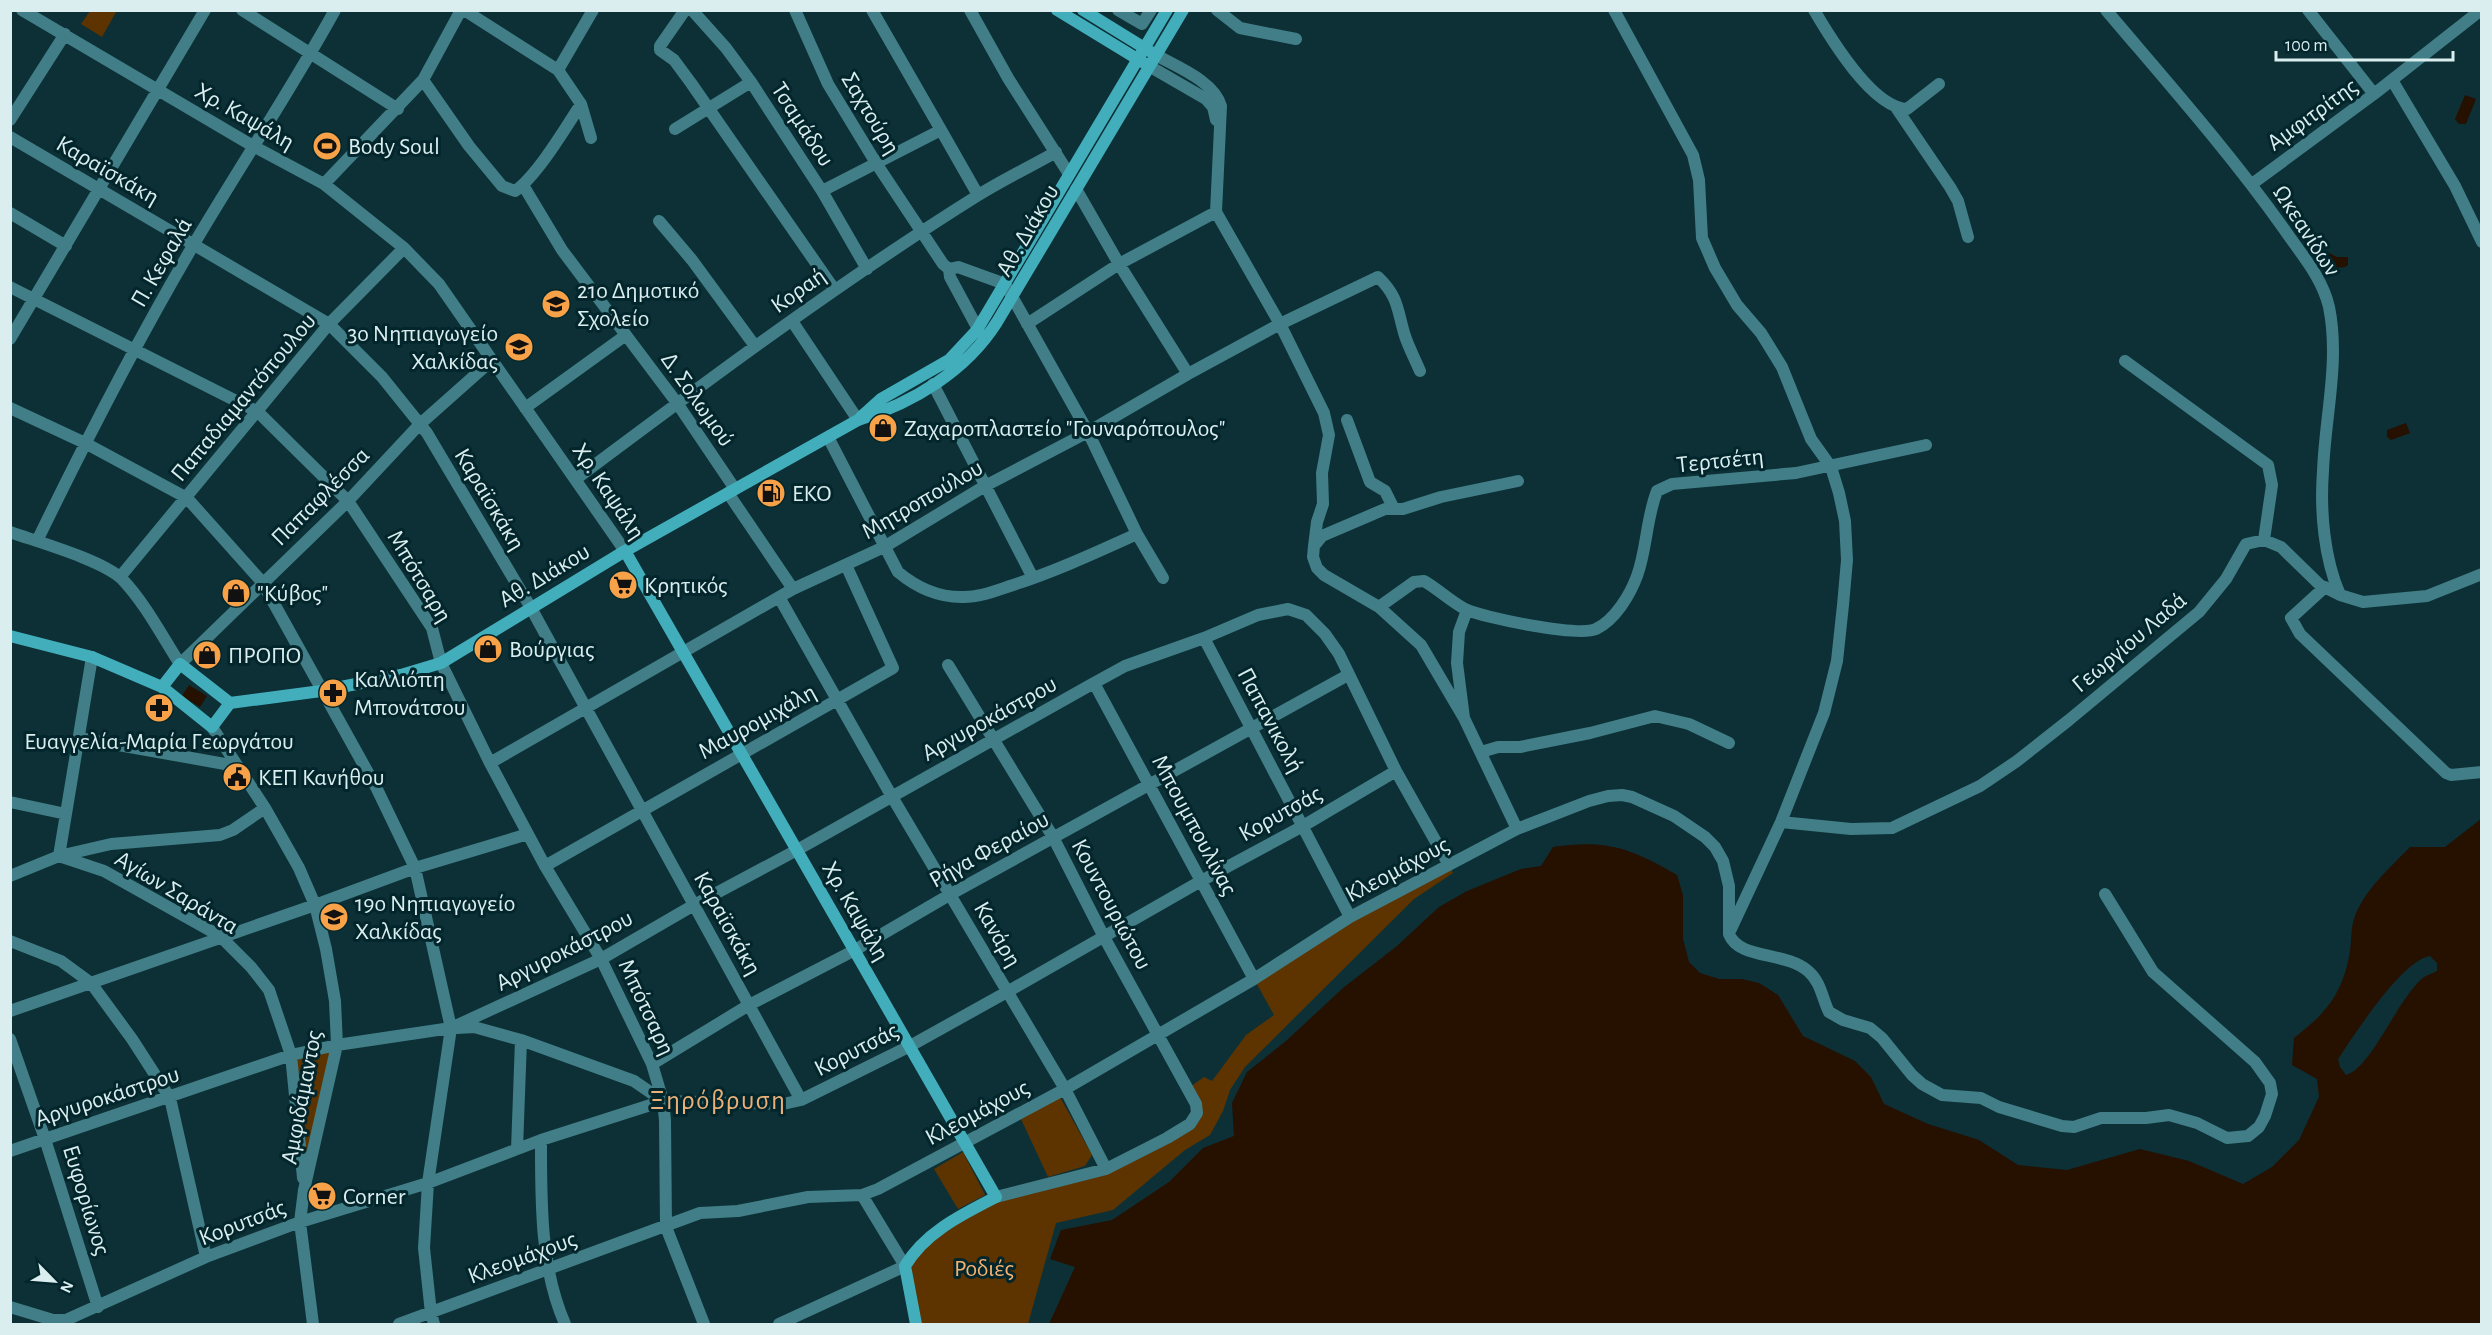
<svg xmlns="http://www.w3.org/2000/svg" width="2492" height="1335" font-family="'Alegreya Sans',sans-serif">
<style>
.green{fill:#5d3400}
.water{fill:#261000;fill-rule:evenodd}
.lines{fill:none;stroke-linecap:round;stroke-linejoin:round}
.street{stroke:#417e87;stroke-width:12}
.secondary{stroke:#42aebc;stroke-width:12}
.labels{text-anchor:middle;stroke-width:6;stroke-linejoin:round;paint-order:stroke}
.street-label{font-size:24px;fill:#daedef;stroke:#02262b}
.poi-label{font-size:24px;fill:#daedef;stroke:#02262b;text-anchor:start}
.park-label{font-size:24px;fill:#f5b16f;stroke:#02262b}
.quarter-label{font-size:27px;letter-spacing:1.5px;fill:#ebb078;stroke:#02262b}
</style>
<rect width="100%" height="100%" fill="#0c3035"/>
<path class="green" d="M90,11L116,12L102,37L81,24Z
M1449,865L1453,873L1414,899L1245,1067L1230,1090L1223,1111L1210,1135L1185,1150L1113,1210L1056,1223L1028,1324H916L905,1266L912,1254L996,1197L1099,1171L1167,1138L1197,1112L1187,1089L1204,1077L1212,1081L1246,1035L1274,1015L1254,979Z
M337,1045L304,1190L291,1055Z
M1060,1097L1092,1155L1085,1166L1048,1177L1021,1119Z
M963,1152L985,1195L958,1209L934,1169Z"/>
<path class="water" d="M2465,95L2476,99L2466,124H2459L2455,119Z
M2329,253L2337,257H2348V265C2340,271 2328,266 2325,256Z
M2406,423L2410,433L2391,440L2387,437V430Z
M189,685L207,696L200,707L182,696Z
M2481,819V1324H1049L1075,1267L1050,1259L1061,1230L1112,1220L1169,1182L1203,1148L1234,1136L1232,1103L1247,1072L1286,1041L1343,988L1397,946L1439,907L1467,891L1521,869L1541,866L1553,847C1606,839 1631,848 1677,875L1683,895V939L1689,962L1700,973L1719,979H1742L1759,983L1778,995L1803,1036L1855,1061L1871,1077L1884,1104L1928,1124L1979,1140L2018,1165L2067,1170L2140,1149L2189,1161L2243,1184L2272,1167L2299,1140L2319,1097L2317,1079L2292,1065L2294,1038C2325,1014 2341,996 2349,957C2352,944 2350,928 2355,916C2366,888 2390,868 2410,847H2445ZM2430,956L2437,963V971C2433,973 2428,975 2424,977C2398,997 2372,1068 2346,1075L2340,1067L2338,1059C2355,1034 2402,960 2430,956Z"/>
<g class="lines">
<path class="street" d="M22,10L253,146L324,184L404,248L439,284L625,551
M242,10L398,109
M464,10L558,70L581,104L591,138
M685,10L660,46V50L674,60L691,83L834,289
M692,10L726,48L751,82L822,191L867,269
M795,10L828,84L876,163L943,264L949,269L950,277L978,329
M872,10L941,130
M970,10L1008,78L1069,174
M1118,10L1142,24L1151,10
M1217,10L1240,28L1296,39
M1614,10L1693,155L1699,180L1702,238L1715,268L1737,305L1761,333L1782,367L1811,439L1831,467L1839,493L1845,521L1847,560L1843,605L1837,661L1824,713L1781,822L1731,929
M1814,10C1831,39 1872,107 1907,109L1939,84
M2106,10C2167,82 2230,153 2284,229C2301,254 2322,277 2329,307C2340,361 2325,417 2323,471C2320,511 2324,558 2340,595
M2308,10L2374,94
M1156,55C1177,67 1214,81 1221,106L1216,212L1280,324L1324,413L1329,435L1322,473L1323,504L1317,522L1314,546
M1149,66L1206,99L1213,107L1216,120
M558,70L593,10
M423,80L469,146L502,186L515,191C537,176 566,127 581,104
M2392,80L2455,186L2482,242
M1897,109L1950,187L1958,201L1968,237
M10,120L65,34
M675,129L751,82
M10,137L329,324L382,377L427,433L531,608L801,1100
M324,184L423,80L461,10
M2252,184L2374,94L2481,10
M523,185L562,250L677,403L735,489
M1076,189L1119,264L1188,374
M822,191L941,130L978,195
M10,213L66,246
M659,221L692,260L755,346
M949,269L958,267L1005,284L1088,432L1137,534L1163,578
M10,287L258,412L348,501L432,628L441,663L490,763L545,866L601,959L652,1064L663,1101L665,1120L666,1227L704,1324
M792,321L858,420
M1027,324L1119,264L1216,212
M10,339L205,10
M2125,361L2268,465L2272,485L2264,540
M933,384L1033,578
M10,408L85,443L187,498L262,582L376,787L415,868L451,1028L428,1183L424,1248L431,1313L434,1324
M525,408L626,335
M1347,420L1370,482L1385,491L1394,509
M828,437L898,572C916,587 937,597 961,597C977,598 995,591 1010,586C1054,572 1095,553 1137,534
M576,479C707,381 838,283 977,196C1002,180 1030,167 1056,152
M728,493L793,589
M10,532C38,542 102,560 122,579C145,603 162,636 180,664L348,501L419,425L491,361
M37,541C86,440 137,341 194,244C240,166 291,90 335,10
M120,577L329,324L404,248
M2325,587L2291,618L2300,634L2446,773L2451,775L2482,772
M779,597L891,795L1065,1089L1106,1169
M1379,607L1414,582L1424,581C1438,589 1450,601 1465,609C1484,618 1578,637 1596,629C1615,620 1630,595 1637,576C1647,549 1646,519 1657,491L1672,484L1796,473L1926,445
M1467,610L1459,632L1457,663L1464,718L1517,829
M1204,638L1350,917
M948,665L1053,837L1104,937L1196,1104L1197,1113L1190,1124L1167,1138L1106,1169L996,1197
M1094,683L1125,666L1204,638L1258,615L1288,609L1306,615L1325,634L1339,654L1396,771L1449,865
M1464,718L1421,645L1379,607L1324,575L1317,568L1313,557L1314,546L1322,536L1385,509H1403L1441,497L1518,481
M212,727L265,808L299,868L315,905L326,949L335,1001L337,1045L304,1190L300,1222L313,1324
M79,738L236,766
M1481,752L1498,747H1520L1590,733L1655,716L1689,724L1729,743
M490,763L793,589L884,547L985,486L1088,432L1188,374L1280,324L1378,277C1399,297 1397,310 1405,336C1409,348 1415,359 1420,371
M10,802L66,814
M1781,822L1851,829L1892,828L1980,786L2017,761L2069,720L2199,612L2226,579L2246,544L2264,540L2281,547L2320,585L2340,595L2363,602L2427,596L2482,574
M59,856L104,871L220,936L251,967L269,990L291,1055L303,1178
M59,856L92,657
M545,866L893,668L846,565
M10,876L59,856L111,844L220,835L233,830L265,808
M10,941L61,961L91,983L132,1039L170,1098L206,1257
M10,1011L315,905L415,868L528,834
M457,1028L474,1027L521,1040L634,1081L663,1101
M10,1039L45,1139L98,1307
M652,1064L749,1005L855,950L951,894L1348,675
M541,1140C541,1201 540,1267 565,1324
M517,1149L521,1040
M10,1151L291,1055L337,1045L451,1028L601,959L694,905L797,850L1094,683L1254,979
M10,1307L53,1320H66L206,1257L300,1222L428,1183L541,1140L663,1101L783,1104L801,1100L910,1046L1007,992L1201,881L1303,826L1396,771
M399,1324L700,1213L738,1211L808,1197L862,1195L878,1189L1065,1089L1254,979L1350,917L1517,829L1589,801L1608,796L1622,795L1632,797L1674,816L1705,837L1715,847L1723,861L1729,886V934C1739,960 1785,951 1808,971C1821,982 1822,998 1829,1012L1843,1020L1870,1028L1882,1038L1912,1075L1922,1084L1942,1095L1981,1098L1999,1107L2062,1126L2074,1127L2101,1118H2146L2169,1115L2197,1123L2227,1138L2248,1136L2259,1127L2265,1116L2272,1094L2270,1083L2255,1062L2153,972L2105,894
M779,1324L905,1266L862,1195"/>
<path class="secondary" d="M1057,10L1144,63
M1083,10L1151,52
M861,417L881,399L949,360L977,330L1167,10
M625,551L996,1197C963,1214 925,1232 905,1266L916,1324
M10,636L92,657L162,687
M180,664L230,703L212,727L162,687Z
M230,703L321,691L401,675L441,663L625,551L858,420C913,403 966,371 997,322L1183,10"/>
</g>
<defs>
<g id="stadium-disc" transform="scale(1.5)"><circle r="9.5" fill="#f7a248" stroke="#02262b"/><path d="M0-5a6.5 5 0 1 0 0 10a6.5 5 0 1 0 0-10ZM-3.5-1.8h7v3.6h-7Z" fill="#111"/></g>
<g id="school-disc" transform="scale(1.5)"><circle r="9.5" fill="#f7a248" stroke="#02262b"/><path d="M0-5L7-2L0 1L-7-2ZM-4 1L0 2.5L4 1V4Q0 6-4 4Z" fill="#111"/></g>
<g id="shop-disc" transform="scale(1.5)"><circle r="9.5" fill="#f7a248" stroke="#02262b"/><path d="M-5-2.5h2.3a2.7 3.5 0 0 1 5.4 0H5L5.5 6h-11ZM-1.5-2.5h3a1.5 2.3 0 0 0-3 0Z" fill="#111"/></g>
<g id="fuel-disc" transform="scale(1.5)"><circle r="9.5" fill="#f7a248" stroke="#02262b"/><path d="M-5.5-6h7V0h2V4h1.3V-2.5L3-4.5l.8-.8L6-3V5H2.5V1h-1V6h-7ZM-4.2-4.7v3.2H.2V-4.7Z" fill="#111"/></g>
<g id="supermarket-disc" transform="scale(1.5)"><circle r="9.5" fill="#f7a248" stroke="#02262b"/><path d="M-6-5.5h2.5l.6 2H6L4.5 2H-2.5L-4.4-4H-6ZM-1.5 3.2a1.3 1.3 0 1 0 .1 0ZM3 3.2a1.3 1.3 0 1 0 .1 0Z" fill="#111"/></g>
<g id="pharmacy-disc" transform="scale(1.5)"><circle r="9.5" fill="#f7a248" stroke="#02262b"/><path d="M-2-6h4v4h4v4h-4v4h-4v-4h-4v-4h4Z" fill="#111"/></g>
<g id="civic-disc" transform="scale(1.5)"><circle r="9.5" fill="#f7a248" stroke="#02262b"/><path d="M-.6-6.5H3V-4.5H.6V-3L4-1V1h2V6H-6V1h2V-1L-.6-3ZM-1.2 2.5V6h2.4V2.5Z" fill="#111"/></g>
</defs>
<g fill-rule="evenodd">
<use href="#stadium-disc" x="327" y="146"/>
<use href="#school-disc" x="556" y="304"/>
<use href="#school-disc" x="519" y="347"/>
<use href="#shop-disc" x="883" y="428"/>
<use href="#fuel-disc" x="771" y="493"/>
<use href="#supermarket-disc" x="623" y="585"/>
<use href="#shop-disc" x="236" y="593"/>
<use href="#shop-disc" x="488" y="649"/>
<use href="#shop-disc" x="207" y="655"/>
<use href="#pharmacy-disc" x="333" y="693"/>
<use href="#pharmacy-disc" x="159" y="708"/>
<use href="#civic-disc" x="237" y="777"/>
<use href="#school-disc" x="334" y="917"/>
<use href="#supermarket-disc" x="322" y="1196"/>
</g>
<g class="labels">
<g class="street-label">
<text transform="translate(871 113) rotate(59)" y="8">Σαχτούρη</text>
<text transform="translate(2312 114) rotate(-36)" y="8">Αμφιτρίτης</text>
<text transform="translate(245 116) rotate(30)" y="8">Χρ. Καψάλη</text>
<text transform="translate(803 124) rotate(57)" y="8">Τσαμάδου</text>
<text transform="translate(108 170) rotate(30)" y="8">Καραϊσκάκη</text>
<text transform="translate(1027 230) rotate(-60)" y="8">Αθ. Διάκου</text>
<text transform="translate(2307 230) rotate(57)" y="8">Ωκεανίδων</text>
<text transform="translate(161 262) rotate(-60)" y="8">Π. Κεφαλά</text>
<text transform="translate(798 290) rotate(-35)" y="8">Κοραή</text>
<text transform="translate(243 397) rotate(-50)" y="8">Παπαδιαμαντόπουλου</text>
<text transform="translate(698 399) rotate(55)" y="8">Δ. Σολωμού</text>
<text transform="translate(1720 460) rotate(-6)" y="8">Τερτσέτη</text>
<text transform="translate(609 491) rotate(56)" y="8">Χρ. Καψάλη</text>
<text transform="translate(320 496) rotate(-45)" y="8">Παπαφλέσσα</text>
<text transform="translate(490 499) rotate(59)" y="8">Καραϊσκάκη</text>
<text transform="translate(922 499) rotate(-30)" y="8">Μητροπούλου</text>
<text transform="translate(544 575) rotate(-31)" y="8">Αθ. Διάκου</text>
<text transform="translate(420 576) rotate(59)" y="8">Μπότσαρη</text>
<text transform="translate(2129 642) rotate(-40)" y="8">Γεωργίου Λαδά</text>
<text transform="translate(989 718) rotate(-29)" y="8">Αργυροκάστρου</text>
<text transform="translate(1271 720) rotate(62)" y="8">Παπανικολή</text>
<text transform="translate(757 721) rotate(-29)" y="8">Μαυρομιχάλη</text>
<text transform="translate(1280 813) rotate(-29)" y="8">Κορυτσάς</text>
<text transform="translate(1195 825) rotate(62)" y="8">Μπουμπουλίνας</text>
<text transform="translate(989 849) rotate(-29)" y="8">Ρήγα Φεραίου</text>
<text transform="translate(1397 869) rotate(-28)" y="8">Κλεομάχους</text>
<text transform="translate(177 892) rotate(31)" y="8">Αγίων Σαράντα</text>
<text transform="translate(1112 904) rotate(62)" y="8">Κουντουριώτου</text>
<text transform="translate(856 911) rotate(60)" y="8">Χρ. Καψάλη</text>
<text transform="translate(728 923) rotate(61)" y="8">Καραϊσκάκη</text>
<text transform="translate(998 934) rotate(60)" y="8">Κανάρη</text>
<text transform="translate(564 950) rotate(-27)" y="8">Αργυροκάστρου</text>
<text transform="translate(647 1007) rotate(65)" y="8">Μπότσαρη</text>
<text transform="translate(856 1049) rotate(-27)" y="8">Κορυτσάς</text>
<text transform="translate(107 1096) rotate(-18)" y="8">Αργυροκάστρου</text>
<text transform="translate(301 1097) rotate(-79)" y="8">Αμφιδάμαντος</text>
<text transform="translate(977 1112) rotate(-28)" y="8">Κλεομάχους</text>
<text transform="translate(87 1200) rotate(73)" y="8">Ευφορίωνος</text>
<text transform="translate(242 1222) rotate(-21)" y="8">Κορυτσάς</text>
<text transform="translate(522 1257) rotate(-20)" y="8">Κλεομάχους</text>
</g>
<g class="poi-label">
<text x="348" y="154">Body Soul</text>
<text x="577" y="298">21ο Δημοτικό<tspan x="577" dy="28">Σχολείο</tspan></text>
<text x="498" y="341" text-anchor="end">3ο Νηπιαγωγείο<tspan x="498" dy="28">Χαλκίδας</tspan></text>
<text x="904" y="436">Ζαχαροπλαστείο "Γουναρόπουλος"</text>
<text x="792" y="501">ΕΚΟ</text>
<text x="644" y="593">Κρητικός</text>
<text x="257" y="601">"Κύβος"</text>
<text x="509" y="657">Βούργιας</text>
<text x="228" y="663">ΠΡΟΠΟ</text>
<text x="354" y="687">Καλλιόπη<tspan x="354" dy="28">Μπονάτσου</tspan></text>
<text x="159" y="749" text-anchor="middle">Ευαγγελία-Μαρία Γεωργάτου</text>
<text x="258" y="785">ΚΕΠ Κανήθου</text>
<text x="355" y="911">19ο Νηπιαγωγείο<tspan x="355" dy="28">Χαλκίδας</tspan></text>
<text x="343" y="1204">Corner</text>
</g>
<g class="park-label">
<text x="984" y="1276">Ροδιές</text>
</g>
<g class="quarter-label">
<text x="718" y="1109">Ξηρόβρυση</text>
</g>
</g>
<rect width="2492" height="1335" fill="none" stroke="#daedef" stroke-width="24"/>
<g transform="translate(54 1281) rotate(115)" stroke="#02262b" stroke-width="4.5" paint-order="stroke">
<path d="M0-4.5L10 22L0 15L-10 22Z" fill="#daedef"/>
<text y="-9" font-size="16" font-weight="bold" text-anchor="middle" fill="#daedef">N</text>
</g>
<path d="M2276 51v9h177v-9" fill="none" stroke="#daedef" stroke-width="3"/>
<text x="2285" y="51" font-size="18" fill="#daedef" stroke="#02262b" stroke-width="4.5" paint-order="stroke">100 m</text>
</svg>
